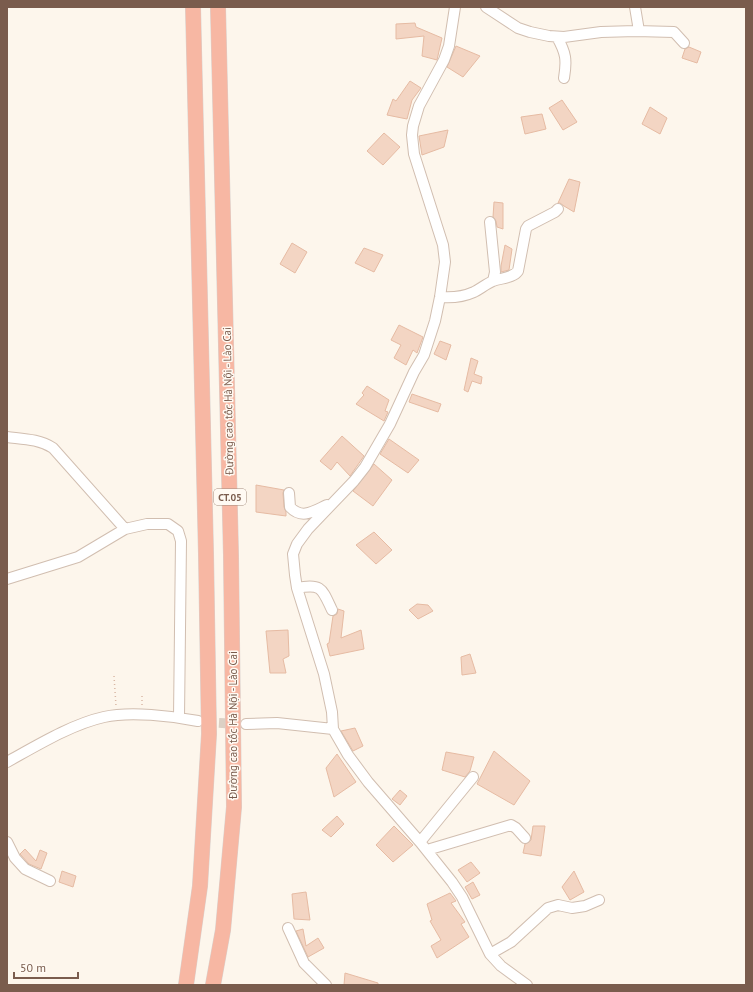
<svg xmlns="http://www.w3.org/2000/svg" width="753" height="992" font-family="'PT Sans',sans-serif">
<style>
.building{fill:#f3d5c3;stroke:#e6bba3}
.lines{fill:none;stroke-linecap:round;stroke-linejoin:round}
.minor-tunnel{stroke:#dcd0c4;stroke-width:10;stroke-dasharray:10 5;stroke-linecap:butt}
.minor-casing{stroke:#d1beb0;stroke-width:12}
.highway-casing{stroke:#dad1cd;stroke-width:16}
.path{stroke:#d9b8a5;stroke-width:1.5;stroke-dasharray:1 3;stroke-linecap:butt}
.minor{stroke:#fff;stroke-width:10}
.highway{stroke:#f7b7a3;stroke-width:15}
.labels{text-anchor:middle;stroke-width:3;stroke-linejoin:round;paint-order:stroke}
.shield{fill:#fffaf3;stroke:#a28b7f;stroke-width:1}
.shield-label{font-size:10px;font-weight:bold;fill:#7a5c4d}
.street-label{font-size:11px;fill:#7a5c4d;stroke:#fffaf3}
</style>
<rect width="100%" height="100%" fill="#fdf6ec"/>
<path class="building" d="M415,23L416,27L442,38L437,60L422,56L424,36L396,39V24Z
M456,46L480,56L463,77L447,67Z
M689,47L701,52L697,63L682,58L685,49Z
M410,81L421,88L412,100L407,119L387,115L393,99L396,101Z
M562,100L577,122L563,130L549,108Z
M650,107L667,118L660,134L642,124Z
M542,114L546,129L525,134L521,117Z
M448,130L444,147L422,155L419,136Z
M384,133L400,147L383,165L367,151Z
M569,179L580,182L574,212L564,206L560,203H558Z
M494,202L503,203V229L497,227L496,221L493,217Z
M292,243L307,252L295,273L280,264Z
M505,245L512,249L509,270L501,272V266Z
M364,248L383,255L374,272L355,263Z
M399,325L423,337L417,353L413,350L406,365L394,358L401,345L391,340Z
M440,341L451,345L446,360L434,354Z
M471,358L478,361L474,374L482,377L481,384L472,381L468,392L464,390Z
M367,386L389,400L385,411L388,412L384,421L356,404L364,395L362,393Z
M412,394L441,404L438,412L409,402Z
M342,436L364,456L350,476L337,462L331,470L320,461Z
M389,439L419,460L408,473L380,454Z
M374,464L392,480L373,506L353,491Z
M256,485L284,490L283,493L284,507L286,512V516L256,512Z
M374,532L392,550L376,564L356,545Z
M417,604L428,605L433,611L418,619L409,610Z
M338,609L344,611L341,638L361,630L364,649L330,656L327,644L329,643L333,616L337,614Z
M288,630L289,656L283,659L286,673H270L266,631Z
M470,654L476,673L462,675L461,657Z
M355,728L363,746L353,751L341,731Z
M494,751L530,781L514,805L477,784Z
M446,752L474,757L470,771L465,777L442,770Z
M337,754L356,782L334,797L326,768Z
M400,790L407,796L400,805L392,799Z
M337,816L344,824L331,837L322,830Z
M394,826L413,845L393,862L376,845Z
M533,826H545L541,856L523,853L525,844L531,840Z
M25,849L36,861L40,850L47,853L41,869L29,864L20,854Z
M471,862L480,873L467,882L458,870Z
M62,871L76,876L73,887L59,882Z
M574,871L584,892L570,900L562,887Z
M473,882L480,895L472,899L465,887Z
M306,892L310,920L294,919L292,894Z
M450,893L456,901L451,903L465,922L461,924L469,937L437,958L431,946L441,940L430,921L432,920L427,904Z
M303,929L306,946L318,938L324,948L308,957L296,931Z
M345,973L378,983V985H344Z"/>
<g class="lines">
<path class="minor-tunnel" d="M204,722L238,724"/>
<g class="minor-casing">
<path id="minor" d="M455,7L449,46L444,60L419,106L413,126L412,135L414,154L443,245L445,262L440,297L435,321L424,355L414,372L390,424L365,467L354,481L308,529L297,544L293,554L295,575L297,588L302,604L324,674L332,712L333,729L348,755L368,782L420,842L452,882L462,897L490,954L501,966L527,985
M486,7L518,28L530,32L549,36L564,37L601,32L636,31L674,32L684,43
M635,7L639,31
M557,37C566,53 567,60 564,78
M490,222L495,272L493,281
M440,297C452,298 463,297 474,292C480,289 486,284 493,281C501,278 513,278 518,271L526,229L528,226L555,212L558,209
M7,437C23,439 39,439 53,448L125,529
M289,493L290,507C302,520 314,511 327,505
M7,579L78,557L125,529L147,524H168L178,531L181,541L179,717
M297,588C322,583 322,589 332,610
M246,724L277,723L333,729
M7,762C36,746 72,724 104,717C130,711 172,716 198,721
M7,842L15,858L25,869L50,881
M420,842L473,777
M427,850L511,825L516,828L525,838
M288,928L304,963L326,985
M490,954L511,942L548,908L558,905L572,908L585,906L599,900"/>
</g>
<g class="highway-casing">
<path id="highway" d="M186,985L200,886L209,734L206,554L193,7
M213,985L223,930L234,807L231,556L218,7"/>
</g>
<path class="path" d="M114,676L116,706
M142,705V695"/>
<use href="#minor" class="minor"/>
<use href="#highway" class="highway"/>
</g>
<g class="labels">
<rect class="shield" x="214" y="489" width="32" height="16" rx="3"/>
<g class="shield-label">
<text x="230" y="501">CT.05</text>
</g>
<g class="street-label">
<text transform="translate(228 401) rotate(-91)" y="4">Đường cao tốc Hà Nội - Lào Cai</text>
<text transform="translate(233 725) rotate(-90)" y="4">Đường cao tốc Hà Nội - Lào Cai</text>
</g>
</g>
<rect width="753" height="992" fill="none" stroke="#7a5c4d" stroke-width="16"/>
<path d="M14 972v6h64v-6" fill="none" stroke="#7a5c4d" stroke-width="2"/>
<text x="20" y="972" font-size="12" fill="#7a5c4d" stroke="#fffaf3" stroke-width="3" paint-order="stroke">50 m</text>
</svg>
